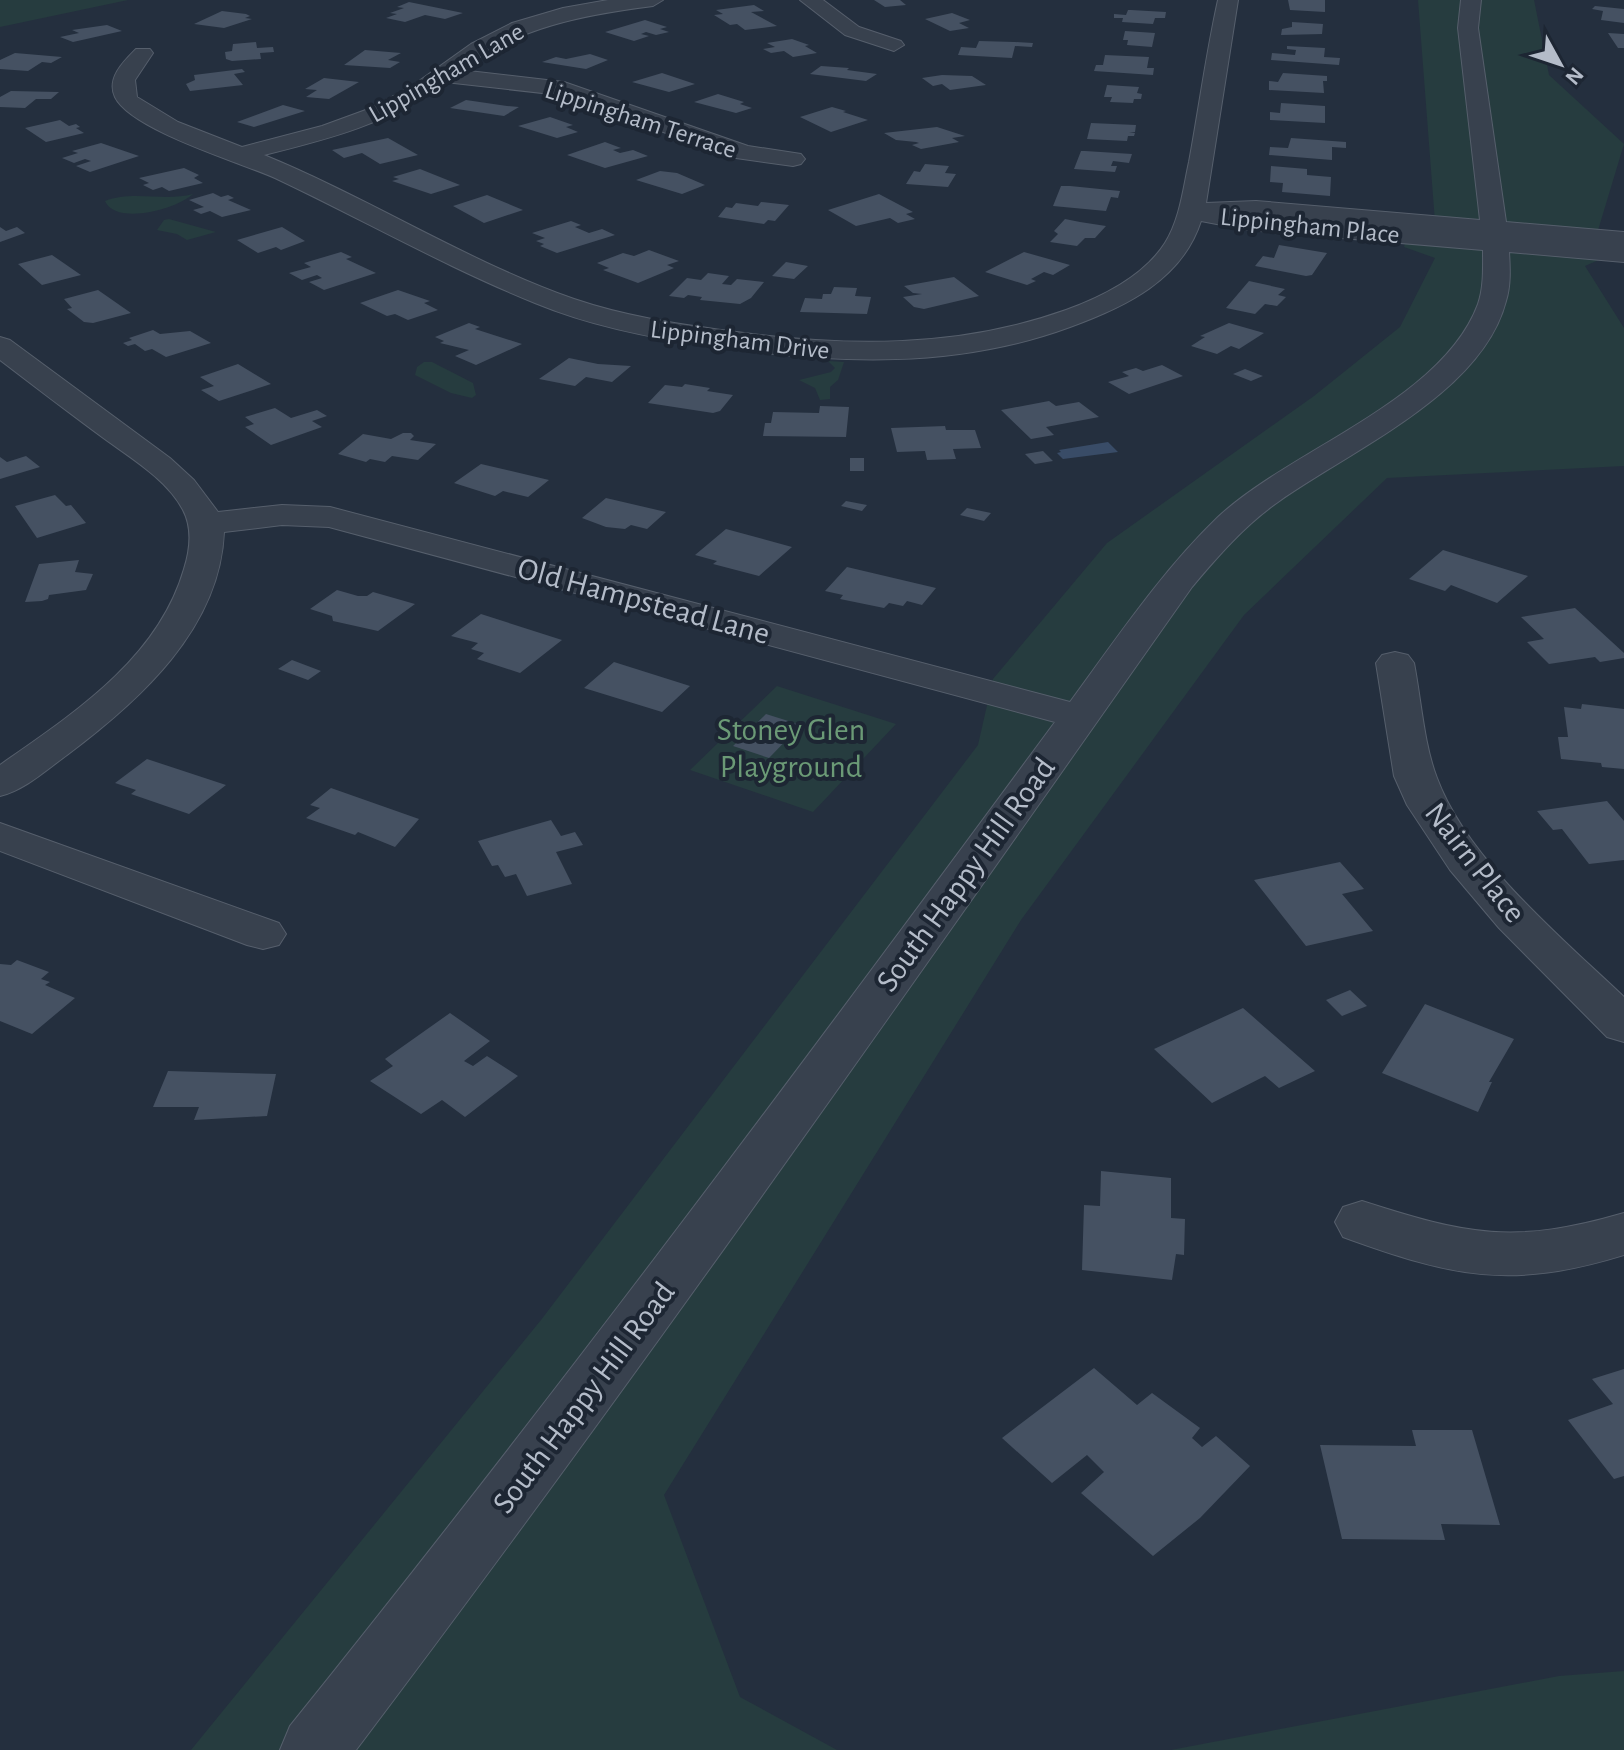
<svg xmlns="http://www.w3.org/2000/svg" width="1624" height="1750" font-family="'Alegreya Sans',sans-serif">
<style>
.green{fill:#263c3f}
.water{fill:#394c67}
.building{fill:#455162}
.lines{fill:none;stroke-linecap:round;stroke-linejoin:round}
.minor-casing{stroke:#565f6c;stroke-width:2}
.minor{fill:#38414e;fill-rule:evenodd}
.labels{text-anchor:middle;stroke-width:8;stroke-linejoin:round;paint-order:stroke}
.far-street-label{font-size:26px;fill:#b4bcc9;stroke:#1d2633}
.street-label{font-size:32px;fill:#b4bcc9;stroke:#1d2633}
.park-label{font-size:32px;fill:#6b9a76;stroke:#1d2633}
</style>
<rect width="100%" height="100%" fill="#242f3e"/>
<path class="green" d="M0,0H128L0,27Z
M1418,0H1534L1549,75L1624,144L1596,237L1435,222Z
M193,194C177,209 116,226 105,201C133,190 164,202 193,194Z
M169,219L216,232L187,240L177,234L157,230L164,220Z
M1405,243L1601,259L1585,266L1624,328V466L1387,478L1244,615L1021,920L664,1495L740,1697L837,1750H191L541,1320L978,745L993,679L1107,543L1314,396L1400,327L1435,258L1404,247Z
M828,361L844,362L838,380L830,387V399L820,400L815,388L799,380L831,372L835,368Z
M424,362H432L473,383L476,395L472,398L451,393L415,375L417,367Z
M777,686L896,724L813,812L690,770Z
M1624,1671V1750H1171L1559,1676Z"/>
<path class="water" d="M1108,442L1118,452L1063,459L1057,453L1061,452L1059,450Z"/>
<path class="building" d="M874,0H900L906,5L885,7Z
M1288,0H1325V12L1290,10Z
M409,2L463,13L445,19L425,15L405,22L386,18L397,14L390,13L404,8L397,7Z
M754,5L764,11L751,12L777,26L745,30L737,24L730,25L714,15L723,14L716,10Z
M1595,6L1624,9V23L1601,20L1603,11L1592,9Z
M1128,10H1131L1166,12L1165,18H1155L1153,24L1122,22L1123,18H1114V14L1126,15Z
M222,11L246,14L250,16L245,18L252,19L224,28L194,24Z
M952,13L970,20L959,23L969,28L950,31L925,19Z
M645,20L667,27L660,29L669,32L656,35L646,32L641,34L649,36L634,41L605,32Z
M1292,22L1323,24L1322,34L1281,35L1282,29L1292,27Z
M107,25L122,31L73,42L60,37L79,33L72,30Z
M1125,31L1155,33L1152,47L1127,45L1128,40H1123Z
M1608,33L1624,34V48H1618Z
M792,39L809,45L805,46L817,53L793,57L784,51L771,53L763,49L775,47L767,43Z
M979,41L1015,42L1033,43L1032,47L1015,46L1012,58L958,55L961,47L976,48Z
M256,42L257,48L273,47L274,52L260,53L261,59L232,61L226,59L225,52L232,51L233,44Z
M1287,46L1325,48L1324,57L1340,58L1339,65L1271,60L1272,53L1295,55L1296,50L1287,49Z
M365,50L401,53L388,60L400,62L390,68L344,65Z
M15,53L62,57L51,63L42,62L28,71L0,69V60Z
M590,54L608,60L586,69L542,62L556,57L566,59Z
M1105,55L1149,57L1147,68H1154L1153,75L1094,71L1096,65H1103Z
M821,66L849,68L847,70L877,74L866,81L810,74Z
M242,69L245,72L234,74L243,85L190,91L186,84L195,80L194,75Z
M662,73L695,84L669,92L632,82Z
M1283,73L1327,76V81H1323L1324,93L1269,90V81L1278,82Z
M942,75L972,76L986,85L950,90L942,84L933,86L922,78Z
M324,78L359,82L329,99L306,97L317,90L305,89Z
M1107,85L1139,87L1137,93L1142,94L1141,99H1134L1133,103L1110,102L1112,97H1104Z
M11,91L59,92L51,99H36L25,108L0,107V97Z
M718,94L744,102L740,104L752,108L736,113L694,102Z
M466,100L507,106L519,107L504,116L450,108Z
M1281,103L1325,106V123L1270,120V112L1280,113Z
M283,105L305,111L254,127L237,122Z
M832,107L846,111L843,112L868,120L831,132L800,117Z
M550,117L573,125L566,127L578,132L557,138L518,126Z
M60,120L69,126L76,124L80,127L76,128L84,133L46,142L25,128Z
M1091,123L1136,125L1135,132H1129L1135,133L1134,136H1128L1127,141L1087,139Z
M937,127L965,136L952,138L959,142L921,149L912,145L919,143L916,142L896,140L884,133Z
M388,138L418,155L380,164L362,153L344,158L332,150Z
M1291,138L1346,142V148L1332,147V160L1269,155L1270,147L1288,148Z
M605,142L621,148L613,150L620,153L633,150L648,156L605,168L567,155Z
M101,143L139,156L90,172L76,166L91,161L85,159L74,163L62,158L78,153L72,151Z
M1081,151H1085L1132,154L1129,163L1113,161L1111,166H1117L1115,172L1074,169Z
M925,164L949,166L945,173L956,174L948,187L906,184L914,171L920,172Z
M1271,166L1307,169V175L1331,177L1330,196L1282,192L1283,183L1270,182Z
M184,168L199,175L194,178L203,183L169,191L162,187L153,190L143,185L149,183L139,178Z
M420,169L460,185L431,194L392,181L399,179L393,177Z
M660,171L677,173L705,185L682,194L636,180Z
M1061,186H1070L1120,191L1118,198L1111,197L1106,211L1053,206Z
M213,193L221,197L228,195L234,198L228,200L251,210L222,217L210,211L201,214L193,210L204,207L189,200Z
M879,194L913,212L906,214L915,219L898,223L890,218L856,226L828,210Z
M487,195L523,210L484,223L453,206Z
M761,202L789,205L775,221L768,220L764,224L718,217L726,207L732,208L736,203L758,206Z
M1065,219L1080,222L1106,226L1095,238H1085L1077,246L1050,242L1058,234L1054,231Z
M571,221L581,225L575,227L589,233L602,229L615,235L557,253L540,246L544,244L536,241L545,238L532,233Z
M0,227L6,231L17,227L25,233L0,242Z
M282,227L305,241L281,250L276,247L258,253L237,240Z
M1279,245L1327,253L1312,275L1306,276L1255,266L1263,256L1274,258Z
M649,250L679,261L667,265L674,268L638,283L603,270L609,268L597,263L623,253L634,256Z
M341,252L352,257L346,259L376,273L324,290L309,282L322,278L317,275L302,280L289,273L311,267L304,263Z
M1024,252L1070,265L1053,275L1044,272L1031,279L1036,281L1027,285L985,272Z
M52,255L81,275L42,285L18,264Z
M786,262L808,266L794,279L772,276Z
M708,273L729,276L722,284L731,285L737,279L764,282L751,298L740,304L700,300L702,297L688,295L684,298L669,296L687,278L701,280Z
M954,277L979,296L924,309L914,307L903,297L922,294L913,293L904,286Z
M1249,281L1285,289L1278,295L1286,297L1277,306L1265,304L1255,314L1226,308Z
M834,287L857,288L855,296L871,297L867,314L800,312L805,298L822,299L823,294H831Z
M98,290L131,313L93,323L84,322L67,309L72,308L64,299Z
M398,290L430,301L424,303L438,310L408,320L395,314L387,316L360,303Z
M469,323L480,327L475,329L522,344L476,365L455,356L469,350L440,343L444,341L435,337Z
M1229,323L1264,333L1239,349L1231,346L1217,354L1191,346L1205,337L1200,336Z
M153,330L160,334L190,331L211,343L166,357L152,349L145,351L135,344L128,346L123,343L132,340L129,338Z
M569,358L598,364L631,366L612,382L586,377L575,386L539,379Z
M238,364L271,384L219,401L201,390L214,386L200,377Z
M1162,365L1183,376L1129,394L1108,382L1129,376L1122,372L1136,368L1143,371Z
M1245,369L1263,376L1251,381L1233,374Z
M685,384L710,388L707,391L733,395L720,411L713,413L648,403L665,385L682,387Z
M1049,401L1056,406L1079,402L1099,417L1046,427L1054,435L1031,439L1001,410Z
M820,406L849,407L846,437L763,436L765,423H771L773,412L819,413Z
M275,408L291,418L317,410L327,416L312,421L322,427L271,445L245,427L254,424L245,417Z
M945,426L946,430H975L981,448L953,449L956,459L927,460L925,451L897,452L891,428Z
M403,433H411L414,436L410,440L436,444L418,460L392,456L385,462L370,459L366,462L338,454L363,434L391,439Z
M1043,451L1053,461L1035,464L1025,454Z
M26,456L40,467L0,479V457L7,462Z
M850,458H864V471H850Z
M481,464L549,480L528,497L503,491L495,496L454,483Z
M55,495L66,506L71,505L86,523L37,538L15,506Z
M606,498L666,512L647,529L631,525L625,529L606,527L582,518Z
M846,501L867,505L862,511L841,506Z
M967,508L991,513L984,521L960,515Z
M726,529L792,547L759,576L713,564L717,561L695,555Z
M1443,550L1528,576L1497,603L1451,585L1445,591L1409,579Z
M79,560L75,572L93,574L86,590L49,595L48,599L42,601L25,602L39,564Z
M847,567L936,588L922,605L907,601L903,606L889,603L884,608L840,599L843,595L825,591Z
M337,590L358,596H367L373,592L415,604L378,631L333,621L332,616L310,609Z
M1575,608L1624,653V658L1600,662L1595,657L1549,664L1527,642L1544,639L1521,617Z
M481,614L562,640L520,673L477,659L484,653L471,649L478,643L451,636Z
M292,660L321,671L308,680L278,669Z
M614,662L690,686L662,712L584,688Z
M1582,704L1624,709V769L1602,767L1601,763L1561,759L1558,737H1568L1564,707L1581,709Z
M766,714L801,725L769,758L733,746Z
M147,759L226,785L189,814L131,794L136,790L115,783Z
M331,788L419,819L395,847L358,832L355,835L306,818L320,808L310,805Z
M1607,801L1624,821V860L1589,864L1562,829L1553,830L1537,811Z
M551,820L561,836L575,832L583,845L556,852L572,884L527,896L516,874L505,877L498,865L492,866L478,841Z
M1340,862L1364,889L1342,894L1373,931L1306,946L1254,880Z
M17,960L49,972L41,979L50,982L45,985L75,998L32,1034L0,1021V964L11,965Z
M1350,990L1367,1006L1342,1016L1326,1000Z
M1425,1004L1514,1039L1489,1082H1492L1478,1112L1382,1073Z
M1243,1008L1315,1071L1279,1088L1265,1076L1212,1103L1154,1049Z
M450,1013L490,1041L464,1061L473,1066L487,1056L518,1076L465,1117L442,1100L421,1114L370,1081L393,1066L385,1059Z
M168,1071L276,1074L267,1116L194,1120L199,1107H153Z
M1101,1171L1171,1178V1218L1185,1219L1184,1255L1176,1254L1172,1280L1082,1270L1084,1205L1100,1206Z
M1094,1368L1137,1405L1152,1393L1200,1428L1192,1438L1202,1447L1216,1436L1250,1466L1200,1518L1153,1556L1081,1493L1104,1472L1087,1455L1052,1483L1002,1438Z
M1624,1369V1476L1614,1479L1568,1420L1613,1404L1592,1379Z
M1412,1430H1472L1500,1525L1441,1524L1445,1540L1342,1539L1320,1445L1416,1446Z"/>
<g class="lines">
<g class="minor-casing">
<path id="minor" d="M608,0H663L653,6C582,15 519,27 460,70L564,82L748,146L801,154L805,159L801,164L793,166L736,158L560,95L445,82C391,123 329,139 264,155C369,198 468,262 574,299C624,316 676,324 729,331C843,347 956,349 1066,310C1102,297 1144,276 1165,243C1180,219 1183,189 1189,162C1199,108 1206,54 1218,0H1238L1206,203L1256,201L1480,220L1458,28L1461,0H1481L1478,28L1506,222L1624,232V262L1509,252C1510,268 1511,285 1506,301C1482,394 1351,450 1278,502C1245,525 1218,556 1192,587C917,977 644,1369 356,1750H280L290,1726C554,1398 805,1061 1055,722L329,527L282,525L224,532C220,629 139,701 67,755C46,770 25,790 0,796V765C73,714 158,659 184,569C190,550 193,529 183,510C167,479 129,457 102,437C68,412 34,386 0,360V337L10,340L170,458L194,480L218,512L282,505L330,507L1070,702C1117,638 1161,572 1218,517C1291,449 1442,401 1478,304C1484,287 1483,267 1483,250L1248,230L1201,221C1182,280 1125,307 1070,327C956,369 836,364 717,347C656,339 593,327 535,303C446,267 362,219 275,178C239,162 131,130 115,97C106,78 124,61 136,49H150L153,53L135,80L137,97L178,122L242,147L322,126L374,107L412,86L471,44L512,23L563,8Z
M800,0H823L859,27L901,41L904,45L894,51L845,35Z
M1395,652L1408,655L1414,663C1421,699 1424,745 1437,778C1467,859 1562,938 1624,997V1042L1607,1037L1499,928L1450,870L1407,805L1394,776L1376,663L1382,655Z
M0,823L279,923L286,934L279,945L263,949L247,945L0,851Z
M1362,1201C1468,1235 1514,1245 1624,1213V1255C1510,1290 1453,1277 1343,1237L1335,1222L1343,1207Z"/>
</g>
<use href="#minor" class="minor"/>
</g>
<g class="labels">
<g class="far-street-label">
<text transform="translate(446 72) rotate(-30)" y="9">Lippingham Lane</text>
<text transform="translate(641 119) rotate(18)" y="9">Lippingham Terrace</text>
<text transform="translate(1310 225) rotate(6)" y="9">Lippingham Place</text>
<text transform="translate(740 339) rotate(7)" y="9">Lippingham Drive</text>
</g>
<g class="street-label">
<text transform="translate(644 600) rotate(15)" y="11">Old Hampstead Lane</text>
<text transform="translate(1476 862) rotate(52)" y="11">Nairn Place</text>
<text transform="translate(965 874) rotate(-54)" y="11">South Happy Hill Road</text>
<text transform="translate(583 1397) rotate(-53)" y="11">South Happy Hill Road</text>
</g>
<g class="park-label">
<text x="791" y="740">Stoney Glen<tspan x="791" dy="37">Playground</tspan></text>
</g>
</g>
<g transform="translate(1560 64) rotate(130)" stroke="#1d2633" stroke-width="6" paint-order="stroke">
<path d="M0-6L14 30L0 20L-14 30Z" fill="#b4bcc9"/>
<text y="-12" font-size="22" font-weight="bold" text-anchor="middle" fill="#b4bcc9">N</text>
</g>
</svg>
